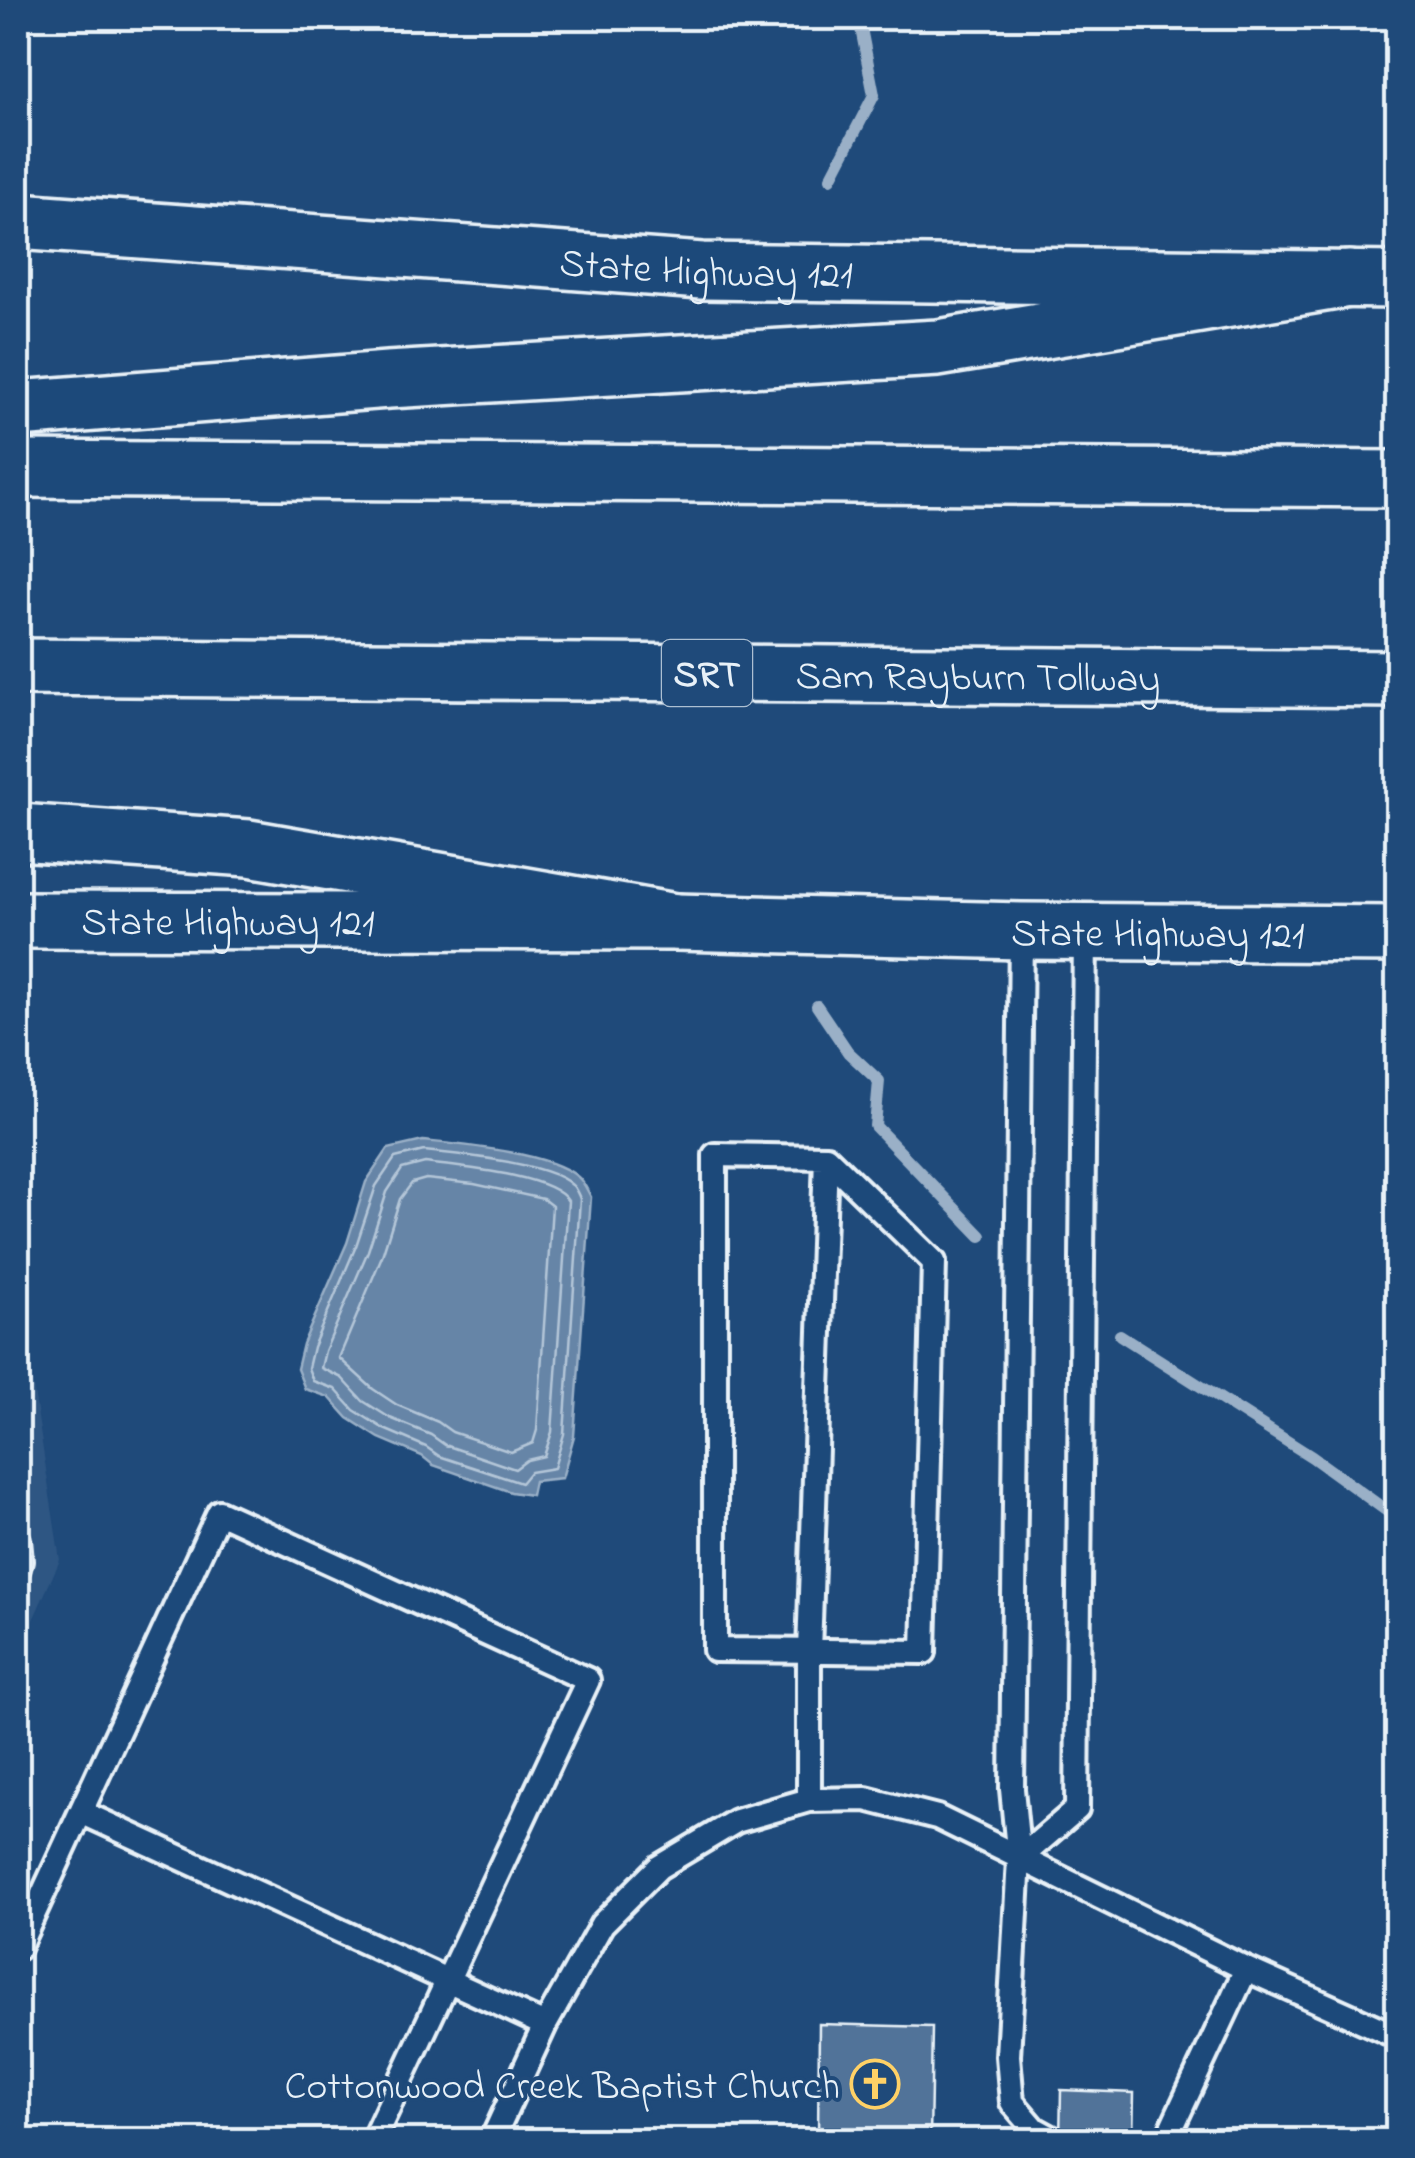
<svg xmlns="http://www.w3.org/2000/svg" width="1415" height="2158" font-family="'Indie Flower',sans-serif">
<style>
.built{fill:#2e5683}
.water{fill:#6685a7;stroke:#9ab0c7;stroke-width:2.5}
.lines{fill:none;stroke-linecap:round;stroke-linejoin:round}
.shore{stroke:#b4c6d8;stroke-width:2.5}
.stream{stroke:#9ab0c7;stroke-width:12}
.building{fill:#517399;stroke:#e8f1f8;stroke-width:2.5}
.service-casing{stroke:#e8f1f8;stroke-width:30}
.secondary-casing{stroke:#e8f1f8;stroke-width:62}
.motorway-casing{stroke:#e8f1f8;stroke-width:62}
.service{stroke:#1f4a7a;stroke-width:22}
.secondary{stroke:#1f4a7a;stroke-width:55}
.motorway{stroke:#1f4a7a;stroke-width:55}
.labels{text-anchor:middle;stroke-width:8;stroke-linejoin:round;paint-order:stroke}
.shield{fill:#1f4a7a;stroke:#acbfd2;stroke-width:2.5}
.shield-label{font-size:38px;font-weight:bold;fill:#e8f1f8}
.street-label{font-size:40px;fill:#e8f1f8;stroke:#1f4a7a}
.poi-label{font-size:40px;fill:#e8f1f8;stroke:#1f4a7a;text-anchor:end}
</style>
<rect width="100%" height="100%" fill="#1f4a7a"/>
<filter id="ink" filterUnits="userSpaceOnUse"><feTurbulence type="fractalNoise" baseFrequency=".01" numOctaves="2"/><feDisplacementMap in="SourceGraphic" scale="20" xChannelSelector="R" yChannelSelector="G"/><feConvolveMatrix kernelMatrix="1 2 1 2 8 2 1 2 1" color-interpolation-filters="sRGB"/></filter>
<g filter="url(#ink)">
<path class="built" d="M18,1312L22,1314L60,1560L18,1653Z"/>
<path class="water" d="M423,1141C462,1145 549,1152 578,1177C584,1182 587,1190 591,1197L574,1436L562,1478L534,1481L531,1495L511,1492L433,1465L422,1456L379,1438L348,1418L329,1397L305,1389L297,1369L303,1344L347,1243L366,1182L388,1149Z"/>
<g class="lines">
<path class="shore" d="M424,1151C457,1154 550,1163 572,1185C575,1187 579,1196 580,1199L564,1434L554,1468L530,1472L521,1483L439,1456L426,1447L384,1429L354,1410L335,1389L313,1381L308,1368L313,1347L356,1246L376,1186L395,1158Z
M425,1163C456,1167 552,1174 568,1201L552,1432L544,1456L527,1460L515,1469L445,1445L431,1435L390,1418L363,1401L342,1378L321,1368L325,1351L368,1251L387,1192L402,1169Z
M426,1179L474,1184L543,1199L552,1206L537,1430L533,1443L511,1452L452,1432L438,1422L397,1405L373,1389L339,1358L382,1256L400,1199L412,1183Z"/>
<path class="stream" d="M831,178L874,95L859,18
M817,1006L848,1052L879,1081L875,1126L981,1236
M1120,1335L1312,1457L1398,1519"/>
</g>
<path class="building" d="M819,2024L932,2027L930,2140H818Z
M1061,2090L1134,2093L1133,2140H1060Z"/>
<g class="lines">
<g class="service-casing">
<path id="service" d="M1021,931L1012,1789L1019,1859L1008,2056L1012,2102L1035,2129L1055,2140
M715,1155L826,1157L934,1262L924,1652L715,1650Z
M18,1540L20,1561L18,1568
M809,1800V1652L826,1157
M81,1812L545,2025
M1019,1859L1077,1809L1085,932
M18,1948L219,1512L588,1680L373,2140
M492,2140L545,2025L602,1924L659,1867L736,1821L809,1800L866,1799L937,1817L1246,1969L1398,2037
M1166,2140L1246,1969"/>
</g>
<g class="secondary-casing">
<g id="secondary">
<path id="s1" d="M18,221L702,271L1398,280"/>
<path id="s2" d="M18,920L676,922L1021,931L1398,934"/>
</g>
</g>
<g class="motorway-casing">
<g id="motorway">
<path d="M18,409L388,380L938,348L1349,279"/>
<path d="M18,469L1398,479"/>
<path id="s3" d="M18,667L1398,679"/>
<path d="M18,832L249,848L676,922"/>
</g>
</g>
<use href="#service" class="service"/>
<use href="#secondary" class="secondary"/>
<use href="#motorway" class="motorway"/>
</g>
</g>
<defs>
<g id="church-ring" transform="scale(2.5)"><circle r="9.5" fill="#1f4a7a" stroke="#ffd166" stroke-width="1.5"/><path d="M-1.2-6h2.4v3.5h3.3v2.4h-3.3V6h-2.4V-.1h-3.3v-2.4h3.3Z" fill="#ffd166"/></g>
</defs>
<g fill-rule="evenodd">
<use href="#church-ring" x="875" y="2084"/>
</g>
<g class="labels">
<rect class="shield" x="662" y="640" width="90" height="66" rx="8"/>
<g class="shield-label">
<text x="707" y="686">SRT</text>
</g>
<g class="street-label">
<text dy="14" stroke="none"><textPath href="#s1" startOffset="690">State Highway 121</textPath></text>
<text dy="14" stroke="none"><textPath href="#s3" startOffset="960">Sam Rayburn Tollway</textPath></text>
<text dy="14" stroke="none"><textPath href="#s2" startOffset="210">State Highway 121</textPath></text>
<text dy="14" stroke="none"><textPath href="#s2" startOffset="1140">State Highway 121</textPath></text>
</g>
<g class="poi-label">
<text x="840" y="2098">Cottonwood Creek Baptist Church</text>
</g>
</g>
<rect width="1415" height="2158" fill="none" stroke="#1f4a7a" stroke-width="60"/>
<rect x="30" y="30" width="1355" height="2098" fill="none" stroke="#e8f1f8" stroke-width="4" filter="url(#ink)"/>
</svg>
